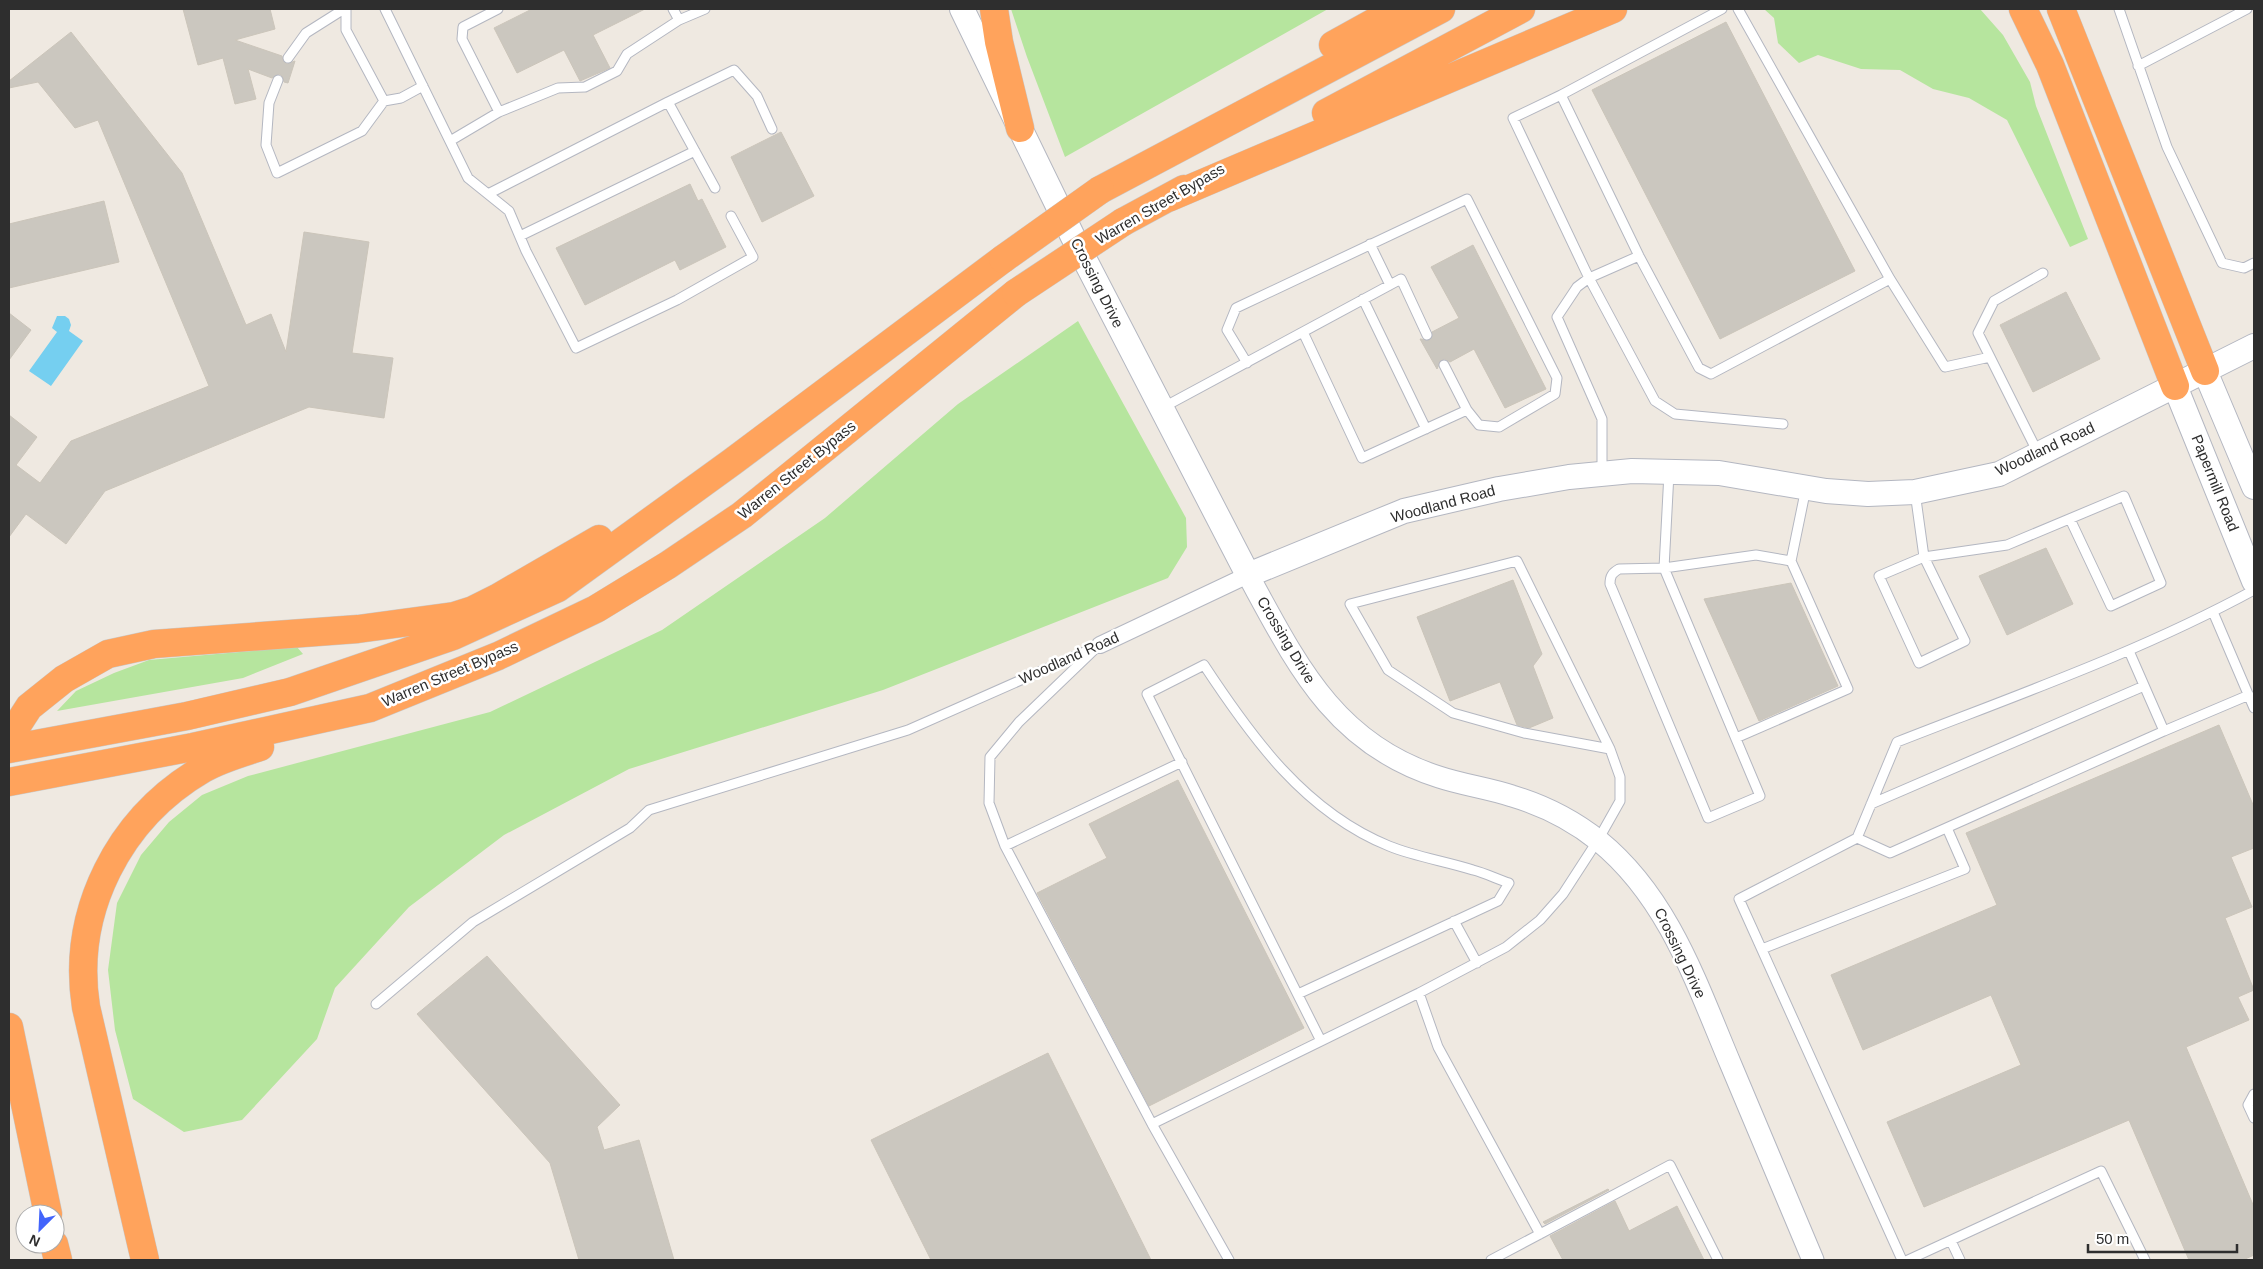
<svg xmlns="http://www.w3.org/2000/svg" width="2263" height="1269" font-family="Helvetica,sans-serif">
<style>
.green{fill:#b6e59e}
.water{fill:#75cff0}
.building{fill:#cbc7bf;stroke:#cbc5ba}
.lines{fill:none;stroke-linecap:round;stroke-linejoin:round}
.service-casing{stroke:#b4b7c1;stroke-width:11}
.minor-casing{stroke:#b4b7c1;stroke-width:18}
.tertiary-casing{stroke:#b4b7c1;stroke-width:23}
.secondary-casing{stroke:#b4b7c1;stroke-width:26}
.motorway-casing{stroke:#c9c9c9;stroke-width:29}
.service{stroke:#fff;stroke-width:9}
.minor{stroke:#fff;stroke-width:16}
.tertiary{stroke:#fff;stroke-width:21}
.secondary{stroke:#fff;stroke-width:24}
.motorway{stroke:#ffa35c;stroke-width:28}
.motorway-bridge-casing{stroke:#c9c9c9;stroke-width:29;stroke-linecap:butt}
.motorway-bridge{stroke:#ffa35c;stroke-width:28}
.labels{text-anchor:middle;stroke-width:5;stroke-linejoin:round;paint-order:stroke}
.street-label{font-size:15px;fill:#2e2e2e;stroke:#fff}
</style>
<rect width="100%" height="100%" fill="#efe9e1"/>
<path class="green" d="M1011,9H1328L1065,157L1027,57Z
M1764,9H1980L2003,35L2030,82L2036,106L2088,239L2070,247L2007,120L1969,98L1933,89L1900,70L1861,69L1818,55L1799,63L1778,43L1774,18Z
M1078,321L1186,518L1187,547L1168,578L883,690L629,769L504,835L409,907L335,988L317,1039L242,1120L184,1132L133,1099L115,1030L108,970L117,903L141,855L169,822L202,795L248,776L490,712L662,630L825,518L958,404Z
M297,647L303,654L243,678L57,711L76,691L114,673L149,660Z"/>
<path class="water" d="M57,316H65L69,319L71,325L69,331L83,341L51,386L29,371L57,332L52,328Z"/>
<path class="building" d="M183,9H270L275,29L235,40L282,56L283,61L287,64L295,61L288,83L284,82L283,77L280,74L272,78L248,69L256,99L235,104L223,58L198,65Z
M532,9H645L593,35L610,68L580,81L564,50L517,73L494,28Z
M1726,22L1855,271L1720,339L1592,90Z
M71,32L182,173L246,325L271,314L286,352L304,232L369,242L352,353L393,358L384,418L309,407L105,491L66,544L26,514L9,537V415L37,437L16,465L40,483L71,441L209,386L98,120L75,128L38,82L9,88V81Z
M781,132L814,196L762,222L731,157Z
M690,184L698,201L702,199L726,247L680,270L675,260L585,305L556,248Z
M104,201L119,262L9,288V224Z
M1473,245L1546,389L1505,408L1474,349L1450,362L1445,359L1441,360L1437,369L1420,339L1430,340L1432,332L1459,318L1431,267Z
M2066,292L2100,359L2033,392L2000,325Z
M9,313L31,330L9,360Z
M2046,548L2073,604L2007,635L1979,576Z
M1513,580L1542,654L1533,666L1553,718L1529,728L1517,725L1500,682L1450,701L1417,617Z
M1791,583L1838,686L1759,721L1704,599Z
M2219,725L2254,807V848L2231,857L2252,907L2225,918L2254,990L2238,997L2249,1020L2186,1047L2254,1207V1255L2243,1260H2189L2129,1120L1924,1207L1887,1122L2021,1065L1991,995L1863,1050L1831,975L1997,905L1966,833Z
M1178,780L1304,1028L1149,1106L1037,893L1107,858L1089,824Z
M487,956L620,1105L597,1127L604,1150L639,1140L674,1260H579L550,1163L417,1014Z
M1048,1053L1151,1260H931L871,1140Z
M1608,1189L1609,1190L1545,1224L1543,1222Z
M1615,1201L1629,1231L1677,1206L1704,1260H1563L1550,1236Z"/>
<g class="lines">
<g class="service-casing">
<path id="service" d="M346,9V30L384,101L401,98L423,86
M385,9L468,178L509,211L526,251L576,348L677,300L753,257L731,216
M498,9L463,27L462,39L499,112
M673,9L679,20
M1738,9L1890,279L1945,367L1990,357
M2119,9L2167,147L2222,263L2244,268L2254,263
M288,58L306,33L344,9
M2138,66L2247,9
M278,80L269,103L266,145L277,173L362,131L384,101
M1561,95L1722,9
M668,102L734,70L757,96L772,129
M450,141L499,112L558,88L585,87L617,71L627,54L679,20L705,9
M488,194L668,102L715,188
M520,236L695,151
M1370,244L1390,285
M1363,299L1426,429
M1303,332L1362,458L1467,410L1444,365
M1247,363L1227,330L1236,308L1467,199L1557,378L1555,394L1499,427L1479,425L1467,410
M1162,408L1401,279L1427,335
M1783,424L1675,414L1655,401L1589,278L1513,118L1561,95L1639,256L1699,368L1711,374L1890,279
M2038,453L1978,333L1994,301L2043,273
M1602,473V419L1557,317L1577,287L1589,278L1639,256
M1669,473L1664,568L1760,796L1708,818L1610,584C1610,576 1612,573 1619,569L1664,568L1756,555L1791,561L1848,689L1736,738
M1915,492L1924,557L1965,641L1919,663L1879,576L1924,557L2007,545L2124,496L2161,583L2111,606L2070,519
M1791,561L1806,488
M2213,612L2254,708
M2129,651L2164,731L2249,695
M1182,762L1005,846L1152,1124L1229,1260
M1871,804L2144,686
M1857,838L1890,853L2164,731
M1005,846L989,803L990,757L1019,722L1095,649
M1454,921L1477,963
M1762,949L1965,869L1947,828
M1419,993L1438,1047L1540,1234
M1298,994L1498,901L1509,883C1497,879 1485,873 1473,870C1445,861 1416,857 1389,846C1305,812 1252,738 1204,665L1147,694L1321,1041
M376,1004L473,922L630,828L649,810L908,730L1100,645
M2254,1094L2248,1105L2254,1118
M1152,1124L1419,993L1506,947L1540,920L1563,894L1598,840L1620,801V777L1610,749L1517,561L1350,604L1388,670L1453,713L1524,733L1610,749
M1951,1241L1960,1260
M1491,1260L1670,1165L1718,1260
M1902,1260L1739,899L1857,838L1897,742C2017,695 2140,652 2254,590
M1908,1260L2101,1171L2145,1260"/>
</g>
<g class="minor-casing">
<path id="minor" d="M1100,645L1248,575"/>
</g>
<g class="tertiary-casing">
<path id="tertiary" d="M1248,575C1296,663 1334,744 1439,777C1463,785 1488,788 1512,796C1542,805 1574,821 1599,841C1669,898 1697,985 1731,1065C1758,1130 1786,1195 1813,1260"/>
</g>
<g class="secondary-casing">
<path id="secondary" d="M962,9L1073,237L1248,575L1404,511L1499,489L1569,477L1632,471L1719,473L1826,491L1868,494L1915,492L1999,474L2254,346
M2205,371L2254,487
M2175,386L2254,581"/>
</g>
<g class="motorway-casing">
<path id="motorway" d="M994,9L999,42L1020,128
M2023,9L2050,65L2175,386
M2061,9L2205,371
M1333,45L1398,9
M1326,113L1521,9
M1100,190L1441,9
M1168,198L1613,9
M1123,222L1184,189
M9,738L29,707L64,679L108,654L154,644L358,629L454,616L473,610L497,598L599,539
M9,749L187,716L290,692L453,636L558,588L732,462L1003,259
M9,782L193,747L370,708L498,656L596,609L668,565L742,515L1016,293
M9,1027L48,1214
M54,1244L58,1260
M145,1260L86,1007C71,911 119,818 203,769C220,759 242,753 260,747"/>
</g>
<use href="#service" class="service"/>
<use href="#minor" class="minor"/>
<use href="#tertiary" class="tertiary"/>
<use href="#secondary" class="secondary"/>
<use href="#motorway" class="motorway"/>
<g class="motorway-bridge-casing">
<path id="motorway-bridge" d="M1003,259L1100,190
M1016,293L1123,222"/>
</g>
<use href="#motorway-bridge" class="motorway-bridge"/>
</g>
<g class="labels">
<g class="street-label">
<text transform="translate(1160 204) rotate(-30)" y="5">Warren Street Bypass</text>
<text transform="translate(1097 283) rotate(63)" y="5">Crossing Drive</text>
<text transform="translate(2045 449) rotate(-25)" y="5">Woodland Road</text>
<text transform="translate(797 470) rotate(-39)" y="5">Warren Street Bypass</text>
<text transform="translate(2215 483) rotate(68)" y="5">Papermill Road</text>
<text transform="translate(1443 504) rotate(-15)" y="5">Woodland Road</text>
<text transform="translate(1286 640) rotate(59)" y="5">Crossing Drive</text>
<text transform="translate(1069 658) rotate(-24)" y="5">Woodland Road</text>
<text transform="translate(450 674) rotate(-23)" y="5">Warren Street Bypass</text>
<text transform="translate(1680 953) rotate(64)" y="5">Crossing Drive</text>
</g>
</g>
<rect width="2263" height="1269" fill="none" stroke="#2e2e2e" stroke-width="20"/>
<g transform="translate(40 1229) rotate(204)"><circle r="24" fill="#ffffff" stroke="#ababab"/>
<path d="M0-4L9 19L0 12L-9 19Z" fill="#4264fb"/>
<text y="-8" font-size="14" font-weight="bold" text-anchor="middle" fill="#2e2e2e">N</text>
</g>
<path d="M2088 1244v8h149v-8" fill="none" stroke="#2e2e2e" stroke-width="2.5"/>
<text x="2096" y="1244" font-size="15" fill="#2e2e2e" stroke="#ffffff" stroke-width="4" paint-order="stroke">50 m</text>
</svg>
